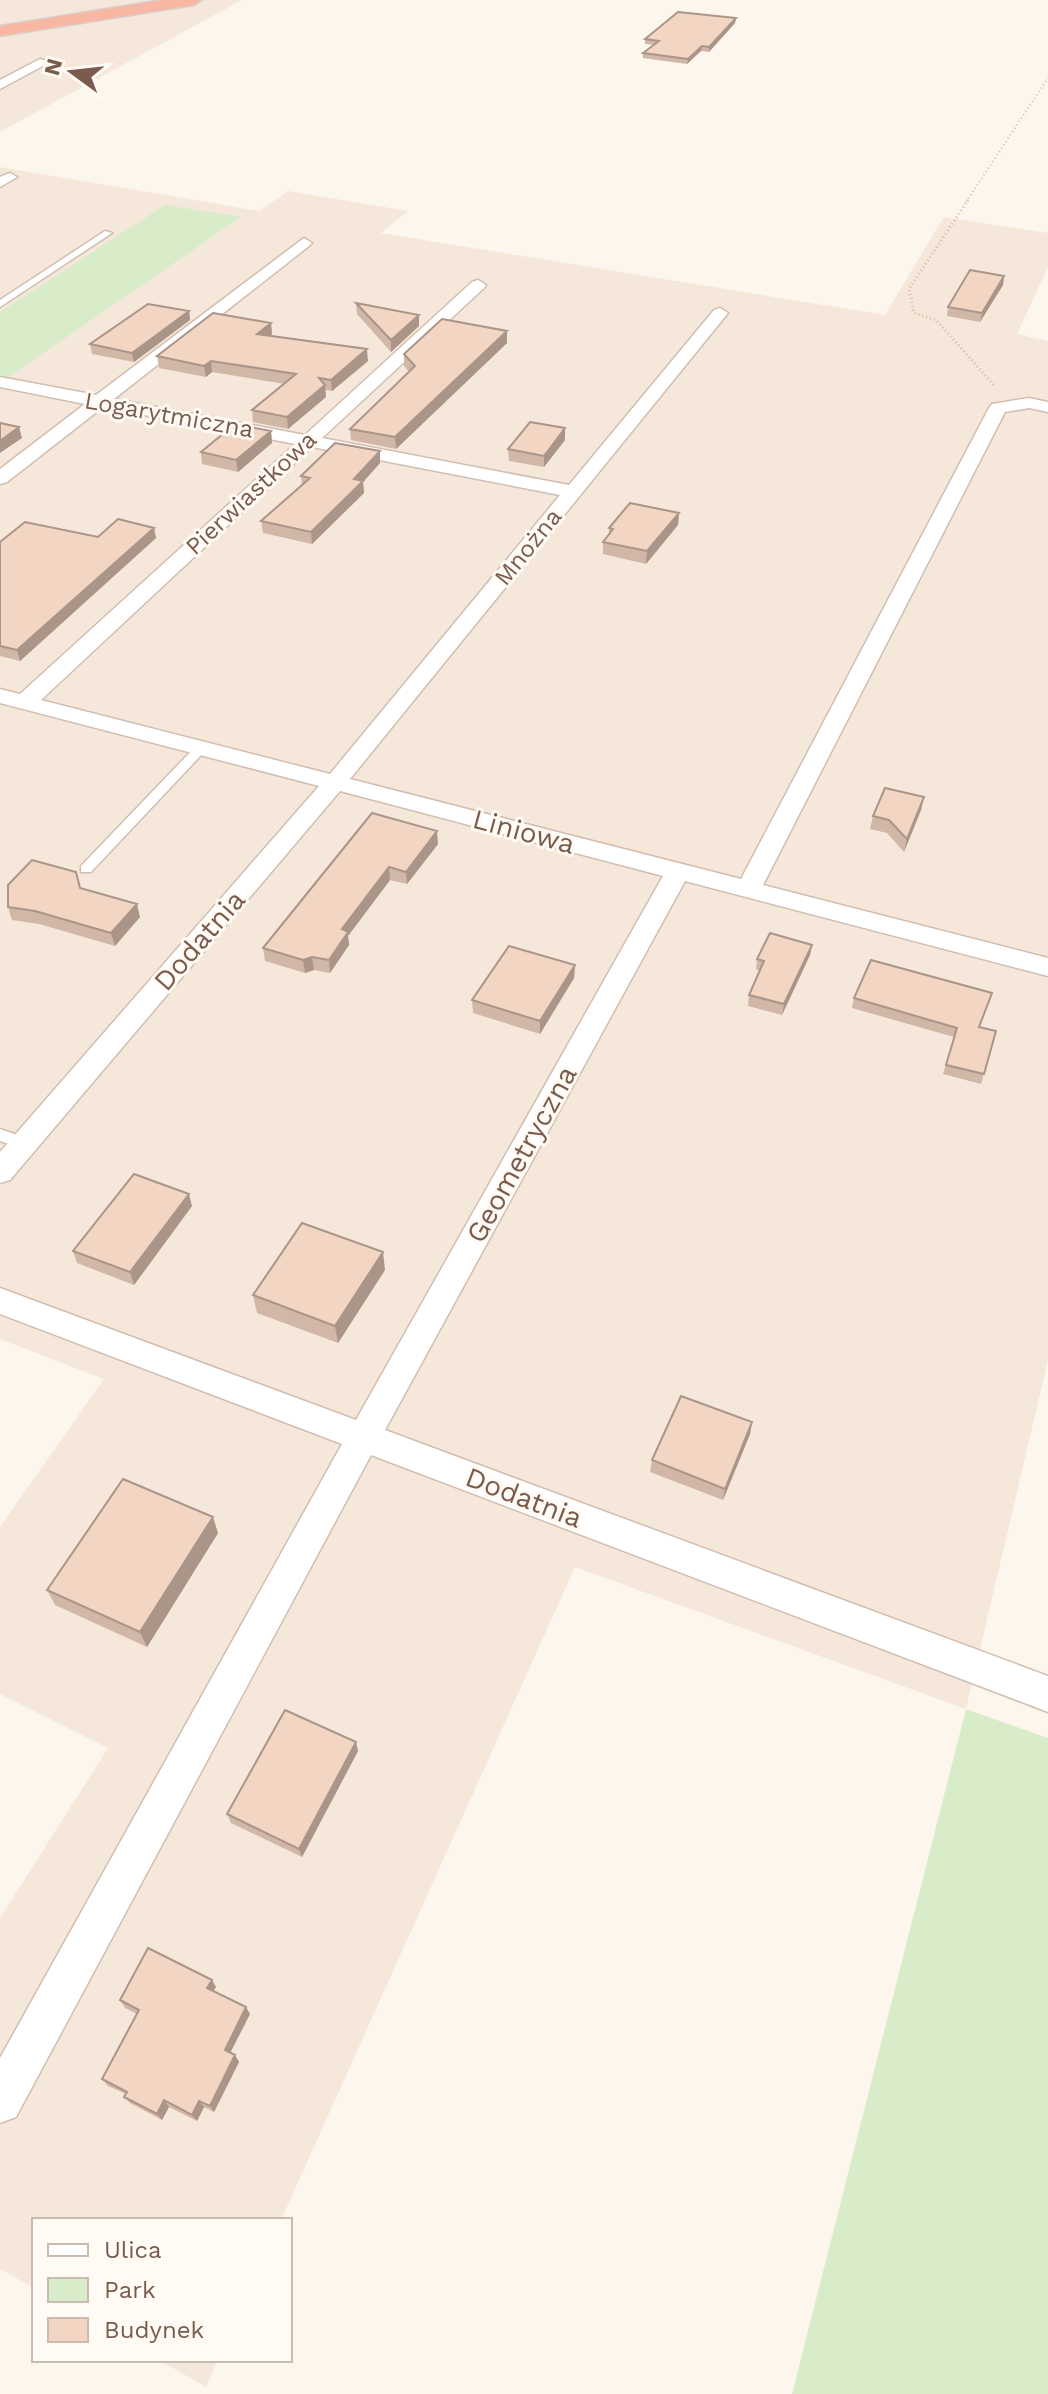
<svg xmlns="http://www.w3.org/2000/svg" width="1048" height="2394" font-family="'Work Sans',sans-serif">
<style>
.residential{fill:#f5e8da}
.green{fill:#d8ecc9}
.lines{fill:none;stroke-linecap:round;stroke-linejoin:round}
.lane-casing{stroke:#d1beb0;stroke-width:3}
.street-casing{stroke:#d1beb0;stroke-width:3}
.highway-casing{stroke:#dad1cd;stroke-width:3}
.path-far1{stroke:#d9b8a5;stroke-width:2;stroke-dasharray:1 3;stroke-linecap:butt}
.path{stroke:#d9b8a5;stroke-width:3;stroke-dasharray:1 3;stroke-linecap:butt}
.lane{fill:#fff;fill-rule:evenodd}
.street{fill:#fff;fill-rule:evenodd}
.highway{fill:#f7b7a3;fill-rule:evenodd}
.wall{fill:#d1b7a8}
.shaded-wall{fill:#aa9588}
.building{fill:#f3d5c3;stroke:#aa9588;stroke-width:2}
.labels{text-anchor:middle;stroke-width:6;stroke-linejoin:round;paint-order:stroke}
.far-street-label{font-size:24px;fill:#7a5c4d;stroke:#fffaf3}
.street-label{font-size:28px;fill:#7a5c4d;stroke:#fffaf3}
</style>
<rect width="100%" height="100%" fill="#fdf6ec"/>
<path class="residential" d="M0,0H242L0,132Z
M0,167L259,211L288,191L408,211L381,233L885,315L944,217L1048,233V267L1017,334L1048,341V1360L966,1709L575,1567L281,2220H34V2288L0,2269V1918L108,1748L0,1694V1527L104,1379L0,1339Z
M159,2360H218L206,2387Z"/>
<path class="green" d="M165,205L241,217L7,378L0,376V312Z
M966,1709L1048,1738V2394H792Z"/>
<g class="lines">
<g class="lane-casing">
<path id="lane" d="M105,231L112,233L0,307V300Z
M202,743L208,747L206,750L91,872H81V866L198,744Z
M0,1129L29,1139L32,1143L24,1149L0,1141Z"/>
</g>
<g class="street-casing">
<path id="street" d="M40,59L50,62L0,89V80Z
M10,173L17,177L0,187V177Z
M304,238L312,243L309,246L114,399L305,435L472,282L478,280L486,285L484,288L322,438L569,485L714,310L720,308L728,313L350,779L741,879L989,408L992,404L1029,398L1048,402V412L1029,408L1005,412L763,885L1048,958V976L685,881L385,1430L1048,1676V1712L371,1455L16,2117L0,2123V2058L342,1444L0,1314V1288L356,1420L663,876L340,791L10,1180L0,1183V1152L319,786L0,703V689L20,694L295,444L103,407L7,482L0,484V469L85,404L0,387V377L96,395ZM312,447L560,495L330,774L41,700Z"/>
</g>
<g class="highway-casing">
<path id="highway" d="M162,0H202L194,5L0,36V26Z"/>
</g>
<path class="path-far1" d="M966,202L1048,78"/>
<path class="path" d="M968,200L909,289L914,313L936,320L994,385"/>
<use href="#lane" class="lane"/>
<use href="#street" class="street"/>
<use href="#highway" class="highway"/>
</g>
<path class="wall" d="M736,18L735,23L709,52L701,51L687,64L643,58V53L654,45L645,44V39Z
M1004,276L1003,285L980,322L947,316L948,307Z
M356,303L419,315V326L391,352L357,314Z
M189,311L190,320L134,362L92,354L90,344Z
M271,323L272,334L270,336L368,361L332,391L325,390L326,397L288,429L253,422L252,410L285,384L212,372L206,377L159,368L157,356Z
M507,331V343L396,449L351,440L350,429L409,372L404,366V354Z
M271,431L272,443L238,472L202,464L201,452Z
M565,440L544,467L509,461L508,449Z
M380,451V463L363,482L364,493L312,544L263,533L261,521L302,485L301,476Z
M679,513L678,525L646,564L603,554V542L609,535V528Z
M154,528L156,538L20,661L0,656V542L98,537Z
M924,797L921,810L904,852L887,833L870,829L873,816Z
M372,813L438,844L407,884L390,880L348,936L349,945L330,973L314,970L305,973L265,961L263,948Z
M80,888L140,917L115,946L39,924L12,920L8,907Z
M812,945L810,955L782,1015L748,1006L749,995L760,971L756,969L757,959Z
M575,965L574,978L540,1034L473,1013L472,1000Z
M854,998L996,1031L981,1084L943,1074L954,1037L852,1008Z
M192,1206L134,1285L77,1263L73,1251Z
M385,1270L338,1343L257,1313L253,1295Z
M752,1422L750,1434L723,1500L650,1472L652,1460Z
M218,1533L147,1647L55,1605L47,1590Z
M358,1751L302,1857L231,1823L227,1814Z
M216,1987L213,1991L250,2014L230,2053L235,2055L239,2062L214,2112L204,2107L197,2121L169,2107L162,2120L130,2103L124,2097L126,2094L108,2086L102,2079L137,2014L125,2008L120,2000Z"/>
<path class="shaded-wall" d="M736,18L735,23L709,52V47Z
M702,46L701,51L687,64L688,59Z
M1004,276L1003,285L980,322L982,313Z
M189,311L190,320L134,362L132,353Z
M419,315V326L391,352V340Z
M271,323L272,334L259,345L257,334Z
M507,331V343L396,449L395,437Z
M367,349L368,361L332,391L331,380Z
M211,361L212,372L206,377L204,366Z
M325,385L326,397L288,429L287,417Z
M19,427L22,438L0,453V441Z
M565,428V440L544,467V456Z
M271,431L272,443L238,472L236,460Z
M380,451V463L363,482L364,493L312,544L311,532L354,479Z
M679,513L678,525L646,564L647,551Z
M154,528L156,538L20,661L17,650Z
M924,797L921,810L904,852L907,839Z
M437,831L438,844L407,884L406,872Z
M389,867L390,880L348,936L349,945L330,973L329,960L342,929Z
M137,904L140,917L115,946L111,933Z
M812,945L810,955L782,1015L784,1004Z
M312,957L314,970L305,973L303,960Z
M575,965L574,978L540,1034V1021Z
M189,1194L192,1206L134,1285L130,1272Z
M383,1252L385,1270L338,1343L335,1326Z
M752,1422L750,1434L723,1500L725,1489Z
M213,1517L218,1533L147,1647L140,1632Z
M356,1742L358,1751L302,1857L299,1849Z
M212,1980L216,1987L211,1995L207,1988Z
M246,2007L250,2014L228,2057L225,2050Z
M235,2055L239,2062L214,2112L210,2106Z
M164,2100L169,2107L162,2120L157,2114Z
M199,2101L204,2107L197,2121L192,2115Z"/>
<path class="building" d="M678,12L736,18L709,47L702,46L688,59L643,53L659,41L645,39Z
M970,270L1004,276L982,313L948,307Z
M356,303L419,315L391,340Z
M148,304L189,311L132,353L90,344Z
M213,313L271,323L257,334L367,349L331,380L319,378L325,385L287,417L252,410L296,374L211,361L204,366L157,356Z
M442,319L507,331L395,437L350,429L415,366L404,354Z
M530,422L565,428L544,456L508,449Z
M0,423L19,427L0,441Z
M235,424L271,431L236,460L201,452Z
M335,443L380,451L354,479L363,481L311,532L261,521L310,478L301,476Z
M630,503L679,513L647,551L603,542L613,529L609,528Z
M118,519L154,528L17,650L0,646V542L25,522L98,537Z
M885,788L924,797L907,839L889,820L873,816Z
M372,813L437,831L406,872L389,867L342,929L348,932L329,960L312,957L303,960L263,948Z
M32,860L76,872L80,888L137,904L111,933L35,911L8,907V885Z
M770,933L812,945L784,1004L749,995L764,961L757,959Z
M509,946L575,965L540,1021L472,1000Z
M871,960L992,993L979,1027L996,1031L984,1074L946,1065L957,1028L854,998Z
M134,1174L189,1194L130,1272L73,1251Z
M302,1223L383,1252L335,1326L253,1295Z
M681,1396L752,1422L725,1489L652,1460Z
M123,1479L213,1517L140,1632L47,1590Z
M285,1710L356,1742L299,1849L227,1814Z
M148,1948L212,1980L207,1988L246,2007L225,2050L235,2055L210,2106L199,2101L192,2115L164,2100L157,2114L124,2097L127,2092L102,2079L139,2010L120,2000Z"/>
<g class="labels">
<g class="far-street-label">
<text transform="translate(169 415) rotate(10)" y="8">Logarytmiczna</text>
<text transform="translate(251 493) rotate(-43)" y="8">Pierwiastkowa</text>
<text transform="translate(528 547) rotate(-51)" y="8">Mnożna</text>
</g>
<g class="street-label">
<text transform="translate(524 831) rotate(15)" y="10">Liniowa</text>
<text transform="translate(199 940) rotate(-49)" y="10">Dodatnia</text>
<text transform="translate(521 1154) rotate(-61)" y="10">Geometryczna</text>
<text transform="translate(524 1497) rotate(21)" y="10">Dodatnia</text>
</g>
</g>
<rect x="32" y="2218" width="260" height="144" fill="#fffaf3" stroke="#cabbb1" stroke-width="2"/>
<rect x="48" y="2244" width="40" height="12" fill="#ffffff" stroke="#cabbb1" stroke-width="2"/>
<text x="104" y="2258" font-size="24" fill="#7a5c4d">Ulica</text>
<rect x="48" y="2278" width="40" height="24" fill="#d8ecc9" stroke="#cabbb1" stroke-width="2"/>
<text x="104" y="2298" font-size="24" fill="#7a5c4d">Park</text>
<rect x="48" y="2318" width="40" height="24" fill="#f3d5c3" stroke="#cabbb1" stroke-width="2"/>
<text x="104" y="2338" font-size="24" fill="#7a5c4d">Budynek</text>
<g transform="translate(72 72) rotate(285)" stroke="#fffaf3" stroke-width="6" paint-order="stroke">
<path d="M0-6L14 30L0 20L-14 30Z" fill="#7a5c4d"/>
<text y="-12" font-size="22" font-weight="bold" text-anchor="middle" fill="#7a5c4d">N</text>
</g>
</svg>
